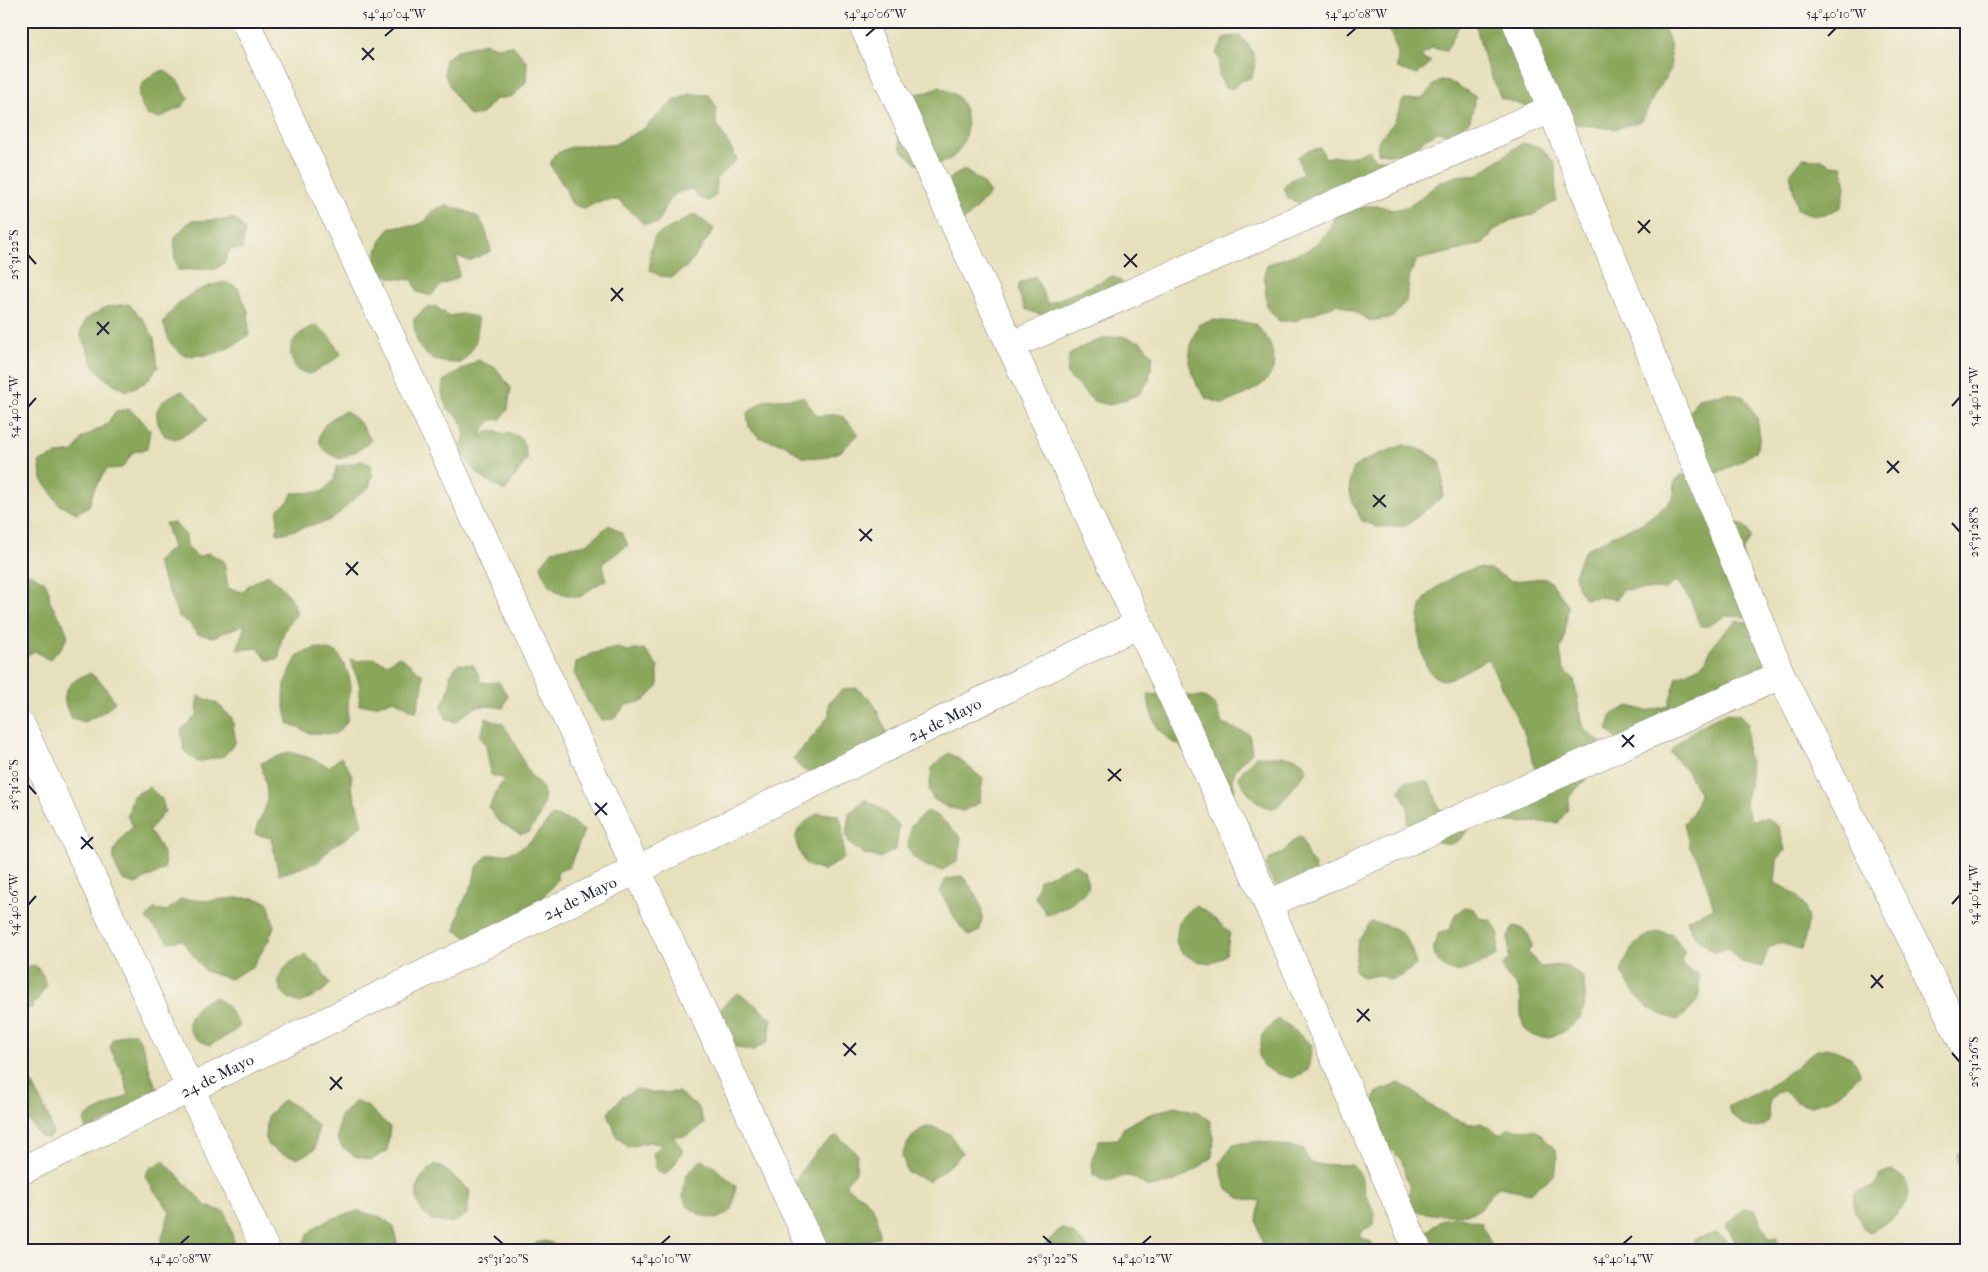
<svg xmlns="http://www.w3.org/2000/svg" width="1988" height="1272" font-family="'IM FELL French Canon',serif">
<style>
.forest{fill:#89a65a;stroke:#56644a}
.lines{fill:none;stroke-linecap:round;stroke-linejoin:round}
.street-casing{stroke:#84817c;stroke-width:29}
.street{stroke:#fff;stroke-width:28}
.ticks{fill:none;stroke:#22223b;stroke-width:2}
.labels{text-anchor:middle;stroke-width:5;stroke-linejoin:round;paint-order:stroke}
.street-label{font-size:16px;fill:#22223b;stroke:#f7f3e8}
.neatline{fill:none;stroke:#22223b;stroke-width:2}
.ticks-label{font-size:12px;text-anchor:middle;fill:#22223b}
</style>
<rect width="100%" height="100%" fill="#f7f3e8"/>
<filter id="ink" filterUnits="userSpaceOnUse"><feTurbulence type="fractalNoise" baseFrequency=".02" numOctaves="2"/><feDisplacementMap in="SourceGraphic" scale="10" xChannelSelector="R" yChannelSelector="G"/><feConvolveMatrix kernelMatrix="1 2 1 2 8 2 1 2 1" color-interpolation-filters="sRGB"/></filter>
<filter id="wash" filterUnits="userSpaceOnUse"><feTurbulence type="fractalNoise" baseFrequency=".0096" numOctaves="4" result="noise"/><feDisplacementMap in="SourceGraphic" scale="20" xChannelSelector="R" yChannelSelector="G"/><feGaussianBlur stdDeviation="1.12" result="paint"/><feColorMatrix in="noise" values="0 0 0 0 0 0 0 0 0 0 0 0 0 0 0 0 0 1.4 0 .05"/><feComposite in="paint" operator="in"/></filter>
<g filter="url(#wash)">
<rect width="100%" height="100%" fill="#e7e0bc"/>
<path class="forest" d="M1387,21H1462L1446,51L1432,48L1420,58L1431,62L1417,75L1397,68L1398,54Z
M1475,21H1666L1664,27L1670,43L1671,69L1655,94L1642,121L1614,129L1577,124L1501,98L1484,59Z
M1241,36C1254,53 1259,57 1251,78L1241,81L1232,89L1225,87C1219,78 1217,72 1220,61L1216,53L1226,37Z
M485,43L496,47L512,45L527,62L526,82L513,96L494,100L482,114L469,116C458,100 440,78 445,59L459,50Z
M164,70L177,80L189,98L181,107L159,118L147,115C131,92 140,79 164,70Z
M1441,80L1455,84L1476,97L1470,120L1451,136L1439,131L1423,140L1411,156L1378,153C1375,135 1386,134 1394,122C1398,115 1399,107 1404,99C1411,99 1419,100 1424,96C1432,91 1432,83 1441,80Z
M940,87C947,91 956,93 960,100C973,120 967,156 941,163C933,164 924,163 917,164L901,149L897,129L908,95L928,92Z
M690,94L709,95L716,107V122L737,159L716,179V195L708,201L697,197L693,189C669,191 666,204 658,223L644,224L618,200L600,201L584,209L571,203L565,188L550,165L554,155L568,148L584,145H613L643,129L674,101Z
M1522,143L1541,147L1555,164L1556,201L1533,215L1511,220L1493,231L1484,243L1460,250L1417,260L1410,275L1406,301L1393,317L1370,321L1352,310L1337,304L1295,321H1279L1267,307L1264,273L1268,264L1310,249L1327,233L1334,218L1348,210L1369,206H1381L1392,210L1410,206L1440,182L1460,175L1476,176Z
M1320,148L1326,158C1335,155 1337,156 1346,157C1353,157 1362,153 1369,150L1375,159L1406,160L1324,198L1309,197L1298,203L1288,198L1284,187L1291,180L1303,174L1298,157L1307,151Z
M1803,158L1820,159L1831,165L1842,166C1847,181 1845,193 1841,207C1823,216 1816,218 1797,209L1790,174Z
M964,170L981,181L990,194L963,222L939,194L952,177Z
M445,205C481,216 482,213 491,251L469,261L457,256L459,277L441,285L431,296L417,292L413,280L391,278L372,267L381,240L391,227L415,226L426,221L431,212Z
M695,214L714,229L689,265L672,277L660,276L650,270V251L655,236Z
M235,219L245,230L242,250L230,249L224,263L216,269L178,270L174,254L175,237L190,221Z
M1035,276L1048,304L1113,276L1123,283L1074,305C1065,305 1063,307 1056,312C1046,318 1035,313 1025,309L1018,291L1020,283Z
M225,282L238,288L248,311L249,335C222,354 216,355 184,356L170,343L163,322C181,298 195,288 225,282Z
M129,304L145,322L154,338L158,367L146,382L127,391L107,380L96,369L80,334L85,320L106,307Z
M435,306L449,316L461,314L477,317C480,336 475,349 461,363C429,364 414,352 414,319L424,309Z
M1215,320C1231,323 1241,320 1257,325C1261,331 1268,338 1270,345C1286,382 1249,392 1223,404L1206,398L1197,385L1189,363L1191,343L1199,324Z
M316,325L329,336L341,354L332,362L310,374L298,371C283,349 292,334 316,325Z
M1121,336L1141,342L1153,356L1149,380L1139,394L1110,405L1093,401L1067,375L1069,355C1086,343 1101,338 1121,336Z
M478,360L496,368L511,388L508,409L501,419L492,420L484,428L481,436L490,430C516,439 521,426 527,459L505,491C483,480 470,470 460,448L465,436L461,420L447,408L442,393L443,381Z
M182,391L195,402L207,420L198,428L176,439L165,436C149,413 157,400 182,391Z
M1728,393L1744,397L1757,418L1760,438L1756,451L1738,463L1709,477L1683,423L1698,398Z
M803,397L817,416L840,414L859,434L840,452L822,458L802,457L784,444L760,438L749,428L747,413L765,400Z
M129,409L138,416L150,430L147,449L133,452L122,468L107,469L94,489L89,506L77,513L59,505L42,479L39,462L59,454L74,452L82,438L106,425L116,411Z
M346,411L359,422L371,440L362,448L341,459C306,448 318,421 346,411Z
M1404,445L1427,452L1440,461L1443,477V496L1406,526L1377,527L1362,521C1351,500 1345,490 1354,467L1374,456Z
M362,461L371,465L372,476L369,487C355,496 346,508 333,518C322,525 318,523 308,526C297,529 289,533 277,534L278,509L289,501L292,493L322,492L334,480L336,467Z
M1681,475L1690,476L1730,518L1747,528L1751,537L1743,551L1747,617L1725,616L1708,626H1700L1691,601L1677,581L1666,589L1622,590L1617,599L1599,597L1585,599L1577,586L1575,575L1581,557L1588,548L1627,529L1641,524L1667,505L1674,495L1675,481Z
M165,523H174L186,535L187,547L198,557L209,553L224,561L228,588L242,592L249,585L268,574C281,586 293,597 297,614C283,627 280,640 279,659L267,660L258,648L237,650L245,624L213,637L197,634L188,622L179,617L156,562L173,547Z
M609,525L622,533L628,545L603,563L606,580L595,586L580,597C556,594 547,590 541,565L553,550L587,544Z
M1478,568L1491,570L1511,581L1546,578L1555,587L1568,606L1564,640L1560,651L1563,668L1574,679L1581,722L1587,732L1604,745L1590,775L1569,797L1568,809L1558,823C1529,820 1509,828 1483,814L1537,775L1525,735L1488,659C1478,663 1452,680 1444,680C1420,680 1415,624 1421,607C1426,590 1460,570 1478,568Z
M30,573L45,582L49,591L50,602L63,623L68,636L62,647L49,660L35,651L21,658V577Z
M1763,616L1786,647L1777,666L1624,747L1607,730L1612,714L1629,706L1647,711L1668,706L1677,677L1704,664C1714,641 1718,637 1737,621L1751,622Z
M316,648L337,652C343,662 351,676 351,689C350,694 348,699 348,704C348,722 349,722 335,734L309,733L288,723L284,701L285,681L298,655Z
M617,648L628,651L644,649L658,667V687L644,701L626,705L614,719L601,720L588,702L574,673L576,663L590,654Z
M399,656L422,674L423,686L416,712L394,700L378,705H359L360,686L350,659L359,661L374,658L387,664Z
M458,664L473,665L480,677L479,681L485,683L499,682L508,696L503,708C478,704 475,705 456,722L447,720L441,706C447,697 452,686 450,675Z
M90,673L103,684L115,702L107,710L85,722L72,718C57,696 66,682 90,673Z
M856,688L873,702L887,733L827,779L802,769L793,759L816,733L829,715V702L844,689Z
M1148,694L1205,697L1215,705L1222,724L1249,734L1252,752L1236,769L1232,779L1235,789L1231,795L1218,789L1179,745C1159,738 1149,715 1148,694Z
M198,696L217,703L232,718L236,742L224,756L198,762L184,751L181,730L197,715Z
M1726,713L1739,714L1748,723L1746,752L1751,762L1749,787L1745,802L1751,820L1767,818L1779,827L1785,850L1777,860L1775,883C1809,897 1814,917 1801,949L1779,943L1769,947L1762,967L1741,962L1727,948L1714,953L1694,935L1686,920L1714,908L1701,865L1690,848L1684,823L1692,814L1700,795L1688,773L1670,752C1685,734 1705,723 1726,713Z
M486,718L503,724L515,743L528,772L543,789L544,801L538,819L529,832L520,834L498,821L489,808L496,791L505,779L491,775L486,745L480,736Z
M289,752L310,758L329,767L341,757L352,774L351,785L363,824L348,837L331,847L318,862L279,875L271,838L255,834C256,825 261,820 264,811C271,796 264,778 261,763Z
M948,753L958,758L983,779L979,803L963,811L947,807L933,799L929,790L932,768Z
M1256,756C1267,757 1292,754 1300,760C1303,762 1305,767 1307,770L1279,805L1270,809C1254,802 1246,792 1238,776Z
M1406,781L1428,782L1433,789L1439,809L1450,812L1471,826C1447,862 1436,836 1407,823L1408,807L1399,790Z
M149,787L162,799L165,811L149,831C158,843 167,853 164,869L136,884L123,880C106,853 114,847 133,826L127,816L133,796Z
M865,799L876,805L899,825L896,849L880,858L864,854L851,845L846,836L849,814Z
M927,811L938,816L961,837L958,861L942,870L926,866L913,857L908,847L911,826Z
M818,813L839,815L842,826L844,858L823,871L806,865C791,837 791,831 818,813Z
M553,815L571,821L584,831L569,867L557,872V880L527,917L475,942L455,930L460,909L473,883L476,868L488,855C525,855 531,840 553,815Z
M1301,836L1308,857L1315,865L1314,876L1279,889C1273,883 1262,869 1269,860C1273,856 1281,854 1286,849C1292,843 1293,839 1301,836Z
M1075,864L1084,871L1089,887C1078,900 1064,910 1047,915L1035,897L1039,880Z
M962,876C976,892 988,910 979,931L969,936C955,923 951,908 940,893L945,880Z
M236,898H253L268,902L274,926L269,940L253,966L230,979L205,971L182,940L169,942L146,919L154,909L167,911L181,899L206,901Z
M1195,905L1205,911L1230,932L1226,955L1210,964L1194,960L1181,952L1176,942L1179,921Z
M1466,907L1474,909L1480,918L1491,920L1499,934L1497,955C1486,961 1474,968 1461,971C1447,974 1432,960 1434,946C1435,942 1437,938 1438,934L1450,929L1455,914Z
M1371,922C1403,928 1408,934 1416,965L1401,976L1390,980L1379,975L1363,978L1354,970L1358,940Z
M1514,926C1526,928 1530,935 1532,946L1528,952L1540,967L1565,965L1582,976C1585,988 1587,1002 1582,1014C1575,1029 1545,1045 1530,1034C1518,1025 1522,1007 1520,994C1518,985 1513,983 1507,976C1505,974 1504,969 1503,966L1509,958L1508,937Z
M1660,931L1673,935L1685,952L1681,959L1685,967L1698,974C1702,999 1698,1005 1677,1020C1647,1011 1636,998 1621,972C1630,948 1634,939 1660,931Z
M305,955L318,965L330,984L322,992L300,1003C266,992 277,965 305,955Z
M35,965L43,975L46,986L32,1008L21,1010V968Z
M737,993L747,998L772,1019L768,1042L752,1051L736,1047L723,1039L718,1029L721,1008Z
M215,997L228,1007L240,1026L232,1033L210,1045C176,1034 187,1007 215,997Z
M1277,1019L1288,1025L1312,1045L1308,1070L1293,1078L1277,1074L1263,1066L1259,1056L1262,1035Z
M128,1033H135C145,1045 146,1062 152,1076C153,1081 157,1086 159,1091L87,1132L84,1125L85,1117L128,1095L124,1076L110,1048L113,1039Z
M1827,1048C1842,1052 1858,1058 1860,1075L1838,1095L1811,1106L1796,1101L1784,1091H1778C1767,1103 1768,1105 1769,1121C1757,1136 1738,1123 1729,1112V1106L1765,1089L1796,1067L1814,1051Z
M23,1083H32L48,1116L53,1132L49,1138L41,1137L28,1120L21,1118V1084Z
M1399,1083L1414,1091L1426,1103L1454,1119L1470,1124L1481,1123L1499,1134L1508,1129L1536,1130L1556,1150C1560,1180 1549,1177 1530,1193L1499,1187C1490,1193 1488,1200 1481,1208C1470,1219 1430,1215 1416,1211L1409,1200L1410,1188L1405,1175L1402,1161L1390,1149L1375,1126L1372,1109L1376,1093Z
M637,1089L655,1093L678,1092L699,1108L704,1124C693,1132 685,1141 672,1134L683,1151L672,1168L664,1175L656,1170L653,1153L662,1145L649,1142L628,1147L617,1137L608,1113L622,1097Z
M284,1100L294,1105L318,1126L315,1149L299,1158L283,1154L269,1146L265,1136L268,1115Z
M356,1101L367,1106L390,1127L387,1151L371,1160L355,1156L342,1147L337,1137L340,1116Z
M1175,1106L1198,1112L1210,1121L1214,1138L1213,1156C1194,1173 1173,1186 1147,1187C1131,1173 1126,1174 1107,1182L1093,1175L1092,1159L1099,1140L1118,1139L1124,1127L1145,1116Z
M930,1126L950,1134L962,1153L954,1162L929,1181L907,1172L902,1155C909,1140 914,1130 930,1126Z
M837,1136L857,1153L856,1172L846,1183L847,1188C873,1201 877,1208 879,1237L844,1250L824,1248L789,1197C798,1173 814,1148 837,1136Z
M1260,1141L1302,1149L1312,1164L1352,1165L1361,1176L1365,1193L1374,1213V1225L1363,1230L1360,1237L1371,1242L1380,1251H1264L1257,1221L1260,1201L1239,1198L1225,1186L1220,1163L1233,1144Z
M1967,1149V1185L1960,1172L1957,1154Z
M701,1160L712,1165L736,1186L732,1210L717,1219L701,1215L687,1206L683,1197L686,1175Z
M164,1161L206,1206L225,1212L237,1251H160L161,1241L170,1211L155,1192L145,1176L150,1168Z
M435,1164L446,1170L470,1191L467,1214C462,1217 455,1223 449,1223C424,1223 411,1204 419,1181C422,1175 431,1169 435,1164Z
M1891,1170C1895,1172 1901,1176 1904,1179C1922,1203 1887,1223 1870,1232L1864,1229L1855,1212L1853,1194L1857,1191L1876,1185L1880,1174Z
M1744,1208L1754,1209L1769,1238L1776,1237L1778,1242L1776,1251H1740L1726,1225Z
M358,1211L381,1217L393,1226L397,1243L396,1251H303C301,1224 338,1217 358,1211Z
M1460,1217L1481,1222L1493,1249L1497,1251H1434L1426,1232L1443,1219Z
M1061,1228L1072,1233L1092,1251H1045L1046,1243Z
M1717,1233L1729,1243L1732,1251H1693L1695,1239Z
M545,1241L552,1243L562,1251H531L536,1243Z"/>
</g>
<g filter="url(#ink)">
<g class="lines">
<g class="street-casing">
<g id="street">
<path d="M245,21L813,1251"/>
<path d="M861,21L1268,904L1418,1251"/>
<path d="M1516,21L1781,675L1967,1051"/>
<path d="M1010,346L1551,109"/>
<path d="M21,725L266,1251"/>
<path d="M1268,904L1781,675"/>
<path id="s1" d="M21,1171L1139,624"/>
</g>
</g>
<use href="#street" class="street"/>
</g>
</g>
<path class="ticks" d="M385,36L394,28M866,36L875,28M1347,36L1356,28M1828,36L1836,28M362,48L374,60M362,60L374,48M1638,221L1650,233M1638,233L1650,220M1124,254L1137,267M28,255L36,264M1124,267L1137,254M611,288L623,301M611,301L623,288M97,322L109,334M97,335L109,322M1952,406L1960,397M28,407L36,398M1887,461L1899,473M1887,473L1899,461M1373,495L1386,507M1373,507L1385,495M1952,523L1960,532M859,529L872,541M860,541L872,529M346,563L358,575M346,575L358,562M1622,735L1634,747M1622,747L1634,735M1108,769L1121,781M1108,781L1121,769M28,785L36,794M595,803L607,815M595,815L607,803M81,837L93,849M81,849L93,837M1952,904L1960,895M28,905L36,896M1871,975L1883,988M1871,988L1883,975M1357,1009L1370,1021M1357,1022L1369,1009M843,1043L856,1055M1952,1053L1960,1062M844,1056L856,1043M330,1077L342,1089M330,1090L342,1077M494,1236L503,1244M1043,1236L1052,1244M180,1244L189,1236M661,1244L670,1236M1142,1244L1151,1236M1623,1244L1632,1236"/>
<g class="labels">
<g class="street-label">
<text dy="6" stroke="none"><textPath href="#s1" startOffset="1028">24 de Mayo</textPath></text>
<text dy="6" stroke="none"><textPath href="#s1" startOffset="622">24 de Mayo</textPath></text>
<text dy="6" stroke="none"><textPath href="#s1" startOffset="218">24 de Mayo</textPath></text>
</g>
</g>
<rect width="1988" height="1272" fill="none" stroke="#f7f3e8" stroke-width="55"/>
<rect x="28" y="28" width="1932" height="1216" class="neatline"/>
<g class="ticks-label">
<text x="394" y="18">54°40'04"W</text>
<text x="875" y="18">54°40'06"W</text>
<text x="1356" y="18">54°40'08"W</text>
<text x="1836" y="18">54°40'10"W</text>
<text transform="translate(14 255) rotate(-90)" y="4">25°31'22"S</text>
<text transform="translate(1974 397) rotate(-90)" y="4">54°40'12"W</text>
<text transform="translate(14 407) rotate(-90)" y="4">54°40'04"W</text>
<text transform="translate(1974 532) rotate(-90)" y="4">25°31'28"S</text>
<text transform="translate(14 785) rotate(-90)" y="4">25°31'20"S</text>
<text transform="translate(1974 895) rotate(-90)" y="4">54°40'14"W</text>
<text transform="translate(14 905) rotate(-90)" y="4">54°40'06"W</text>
<text transform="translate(1974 1062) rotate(-90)" y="4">25°31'26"S</text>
<text x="180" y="1263">54°40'08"W</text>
<text x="503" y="1263">25°31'20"S</text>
<text x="661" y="1263">54°40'10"W</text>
<text x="1052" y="1263">25°31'22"S</text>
<text x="1142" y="1263">54°40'12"W</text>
<text x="1623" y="1263">54°40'14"W</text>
</g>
</svg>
